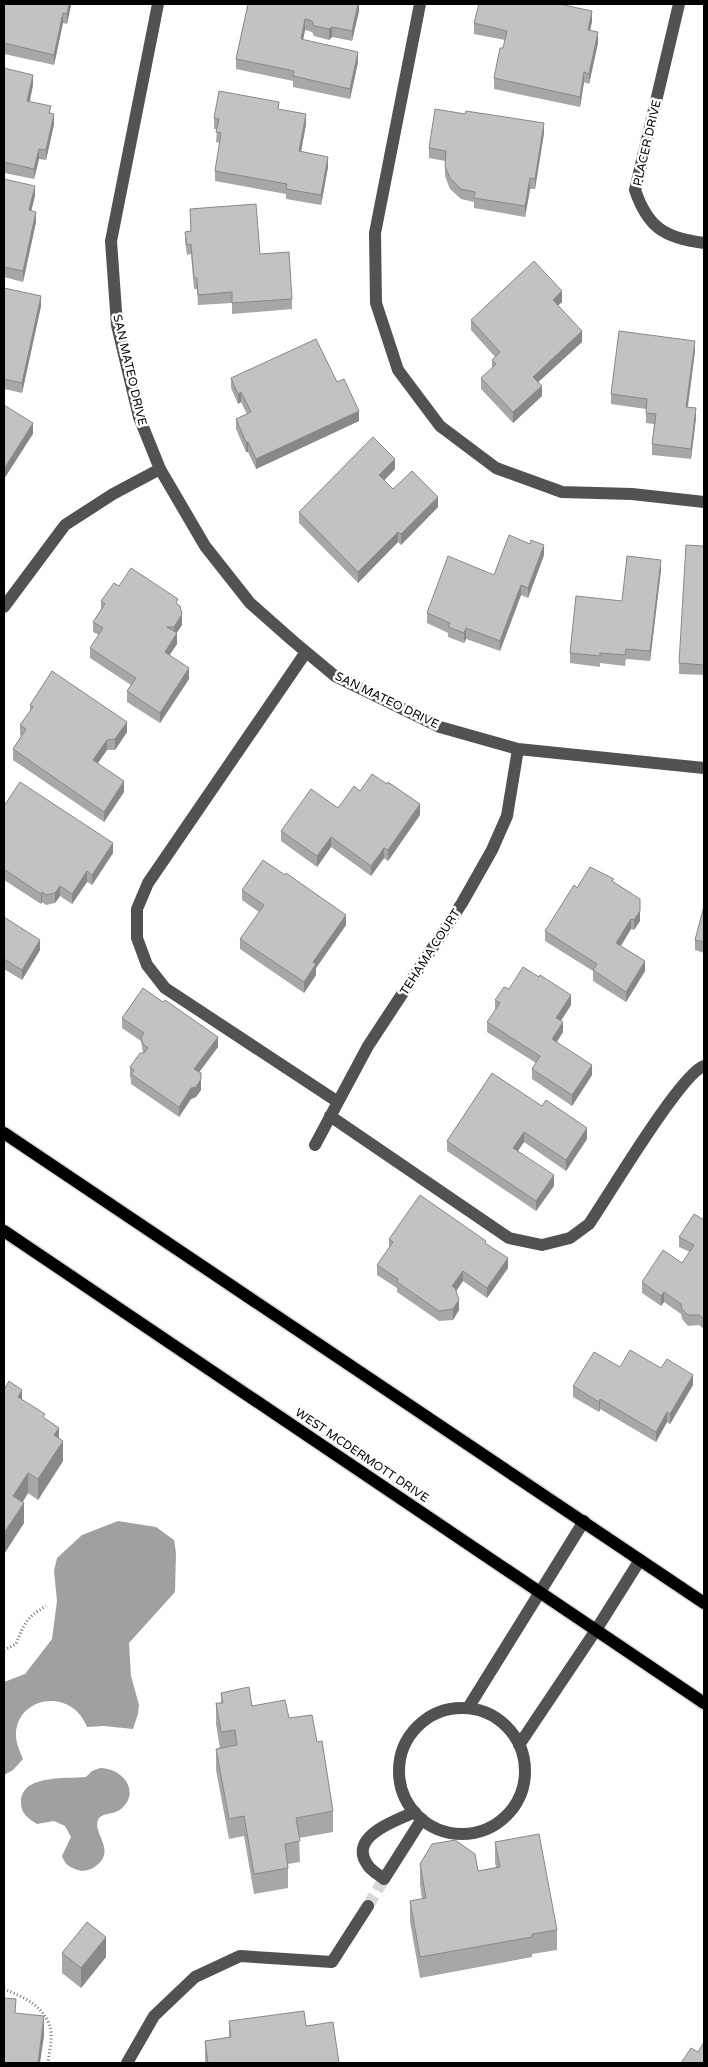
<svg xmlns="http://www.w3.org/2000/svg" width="708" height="2067" font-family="'Varela Round',sans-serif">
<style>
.water{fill:#a0a0a0}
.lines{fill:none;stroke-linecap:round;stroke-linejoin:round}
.minor-tunnel{stroke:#d9d9d9;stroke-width:12;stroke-dasharray:12 6;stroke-linecap:butt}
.major-casing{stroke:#dbdbdb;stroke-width:15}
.path{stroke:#747474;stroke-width:3;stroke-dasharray:1 2.5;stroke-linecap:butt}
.minor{stroke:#525252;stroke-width:12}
.major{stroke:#000;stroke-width:12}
.wall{fill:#a7a7a7}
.shaded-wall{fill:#888}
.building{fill:#c2c2c2;stroke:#888}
.labels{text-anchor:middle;stroke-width:5;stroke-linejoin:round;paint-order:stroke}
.street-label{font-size:12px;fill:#000;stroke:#fff}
</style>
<rect width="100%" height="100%" fill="#fff"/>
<path class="water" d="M118,1521L156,1527L174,1540L176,1553L175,1592L129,1643L131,1676L139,1705L138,1714L133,1729L104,1726L87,1727C71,1686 15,1697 16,1736C16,1743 20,1752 23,1759L13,1770L4,1775V1682L25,1674L52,1639L57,1601L54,1571L57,1558L82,1535Z
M100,1768C123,1768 141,1792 121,1809C114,1815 102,1812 98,1820C92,1834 119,1852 93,1868C87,1871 81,1872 75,1869C68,1867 64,1862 62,1856L71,1837L65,1826L54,1821L37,1824C29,1819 21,1814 21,1803C20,1774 66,1779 86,1777L92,1771Z"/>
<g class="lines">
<path class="minor-tunnel" d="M368,1906L384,1879"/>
<g class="major-casing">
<path id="major" d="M4,1133L704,1603
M4,1231L704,1703"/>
</g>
<path class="path" d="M4,1650L16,1644C25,1622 26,1618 46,1606
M4,1989C24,1997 47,2007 51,2032C52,2041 49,2053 48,2063"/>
<path class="minor" d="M158,4L111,241L117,325L139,417L160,469L205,546L250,603L293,641L335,676L440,727L518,749L704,768
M420,4L375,233L376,303L398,370L440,426L496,468L562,492L632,494L704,502
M679,4L635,190C648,228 665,238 704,243
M4,607L65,525L113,494L160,469
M306,652L148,883L137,909V938L147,965L165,988L338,1102
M330,1116L509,1238L542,1245L570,1238L589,1224C607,1198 681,1073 704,1066
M315,1145L368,1046L462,903L492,850L507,816L518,749
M468,1708L584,1521
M399 1771a63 63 0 1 1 126 0a63 63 0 1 1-126 0Z
M519,1745L596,1630L640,1560
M415,1812C397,1820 348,1836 367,1864C370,1870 379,1875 384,1879L422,1819
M127,2063L154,2016L195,1977L240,1956L332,1962L368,1906"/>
<use href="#major" class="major"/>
</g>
<path class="wall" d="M4,4H71L67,24L63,23L54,65L4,54Z
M248,4H359V11L352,41L332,37L329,40L314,36L312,32L305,30L303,40L358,62L350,99L293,87V81L236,69V59Z
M592,21L590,31L598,43L589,84L584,82L580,107L494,89V78L503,48L505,40L474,34V23Z
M4,68L33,85L30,102L51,113L54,124L46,160L39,159L34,179L4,173Z
M279,109L306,124L301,152L328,167L321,205L286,199V194L215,181V171L220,143L216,142L217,129H214V118Z
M544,133L535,189H530L525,217L474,208V202L461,199L450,189L445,176V161L429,158V148Z
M4,179L35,196L31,210L36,222L23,282L4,277Z
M190,209L260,254L292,299V309L232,314V303L198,305L197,289H194L191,254L187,255L185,242V232L191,231Z
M4,288L41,306L22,393L4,389Z
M562,302L558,305L582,342L538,382L542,396L513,423L481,389V378L492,368V360L495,357L471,330V320Z
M695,351L688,407L696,418L691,459L652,455V444L654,424L646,423V409L611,404V394Z
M231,378L337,382L359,421L256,469L248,452H246L236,429V419L247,414L241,402L238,404L231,388Z
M395,469L384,480L393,489L438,507L401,545L398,542L358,583L299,523V512Z
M704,546V675L679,674V663Z
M544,555L528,598L521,595L500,651L466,639L464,643L448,637V633L427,623V613L494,575Z
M661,570L650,661L626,659L625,666L600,663V667L570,663V653L622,601Z
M119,586L178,605L182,625L176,633L177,644L169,655L189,679L160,723L127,702V691L131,685L90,658V648L99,635L93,632V622L101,609V601Z
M30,705L127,732L115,750H107L98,763L124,792L104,822L13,760V749L21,736L20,735V725L30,711Z
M360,791L420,815L388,861L384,858L371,876L331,847L317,867L281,841V831L338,808Z
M4,806L113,853L92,885L87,882L72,904L60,896L55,903L46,905L42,902L41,904L4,880Z
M614,882L640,921L634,930L631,929L621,946L645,971L626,1002L593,981V971L545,941V931L577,888Z
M242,890L346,925L316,968V975L304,993L240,949V939L259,912L242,900Z
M704,897V953L695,950V940L704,907Z
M4,917L40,950L22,980L4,969Z
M509,989L571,1005L561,1021L563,1032L557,1042L592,1075L572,1106L532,1079V1069L536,1063L487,1032V1022L495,1010V1000Z
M122,1018L218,1047L199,1072L201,1090L196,1097L191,1099L179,1117L131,1084V1078H130V1067L143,1053L141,1041L122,1028Z
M492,1073L587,1139L566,1171L524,1142L517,1151L554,1186L536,1211L447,1151V1141Z
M704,1220V1329L699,1325L688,1326L682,1319L681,1314L664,1302L661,1306L642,1293V1282L682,1263L690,1252L679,1247V1237Z
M389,1239L486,1244L508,1268L487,1298L463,1281L456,1291L459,1310L453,1320L439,1321L397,1292V1288L377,1275V1265L389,1248Z
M620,1367L661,1368L693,1385L670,1424L667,1422L656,1442L600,1409L599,1412L573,1397V1386Z
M22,1400L45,1419L59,1438L63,1461L38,1500L28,1493L23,1502L24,1523L4,1554Z
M221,1693L252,1706L289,1718L317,1742L333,1811V1832L299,1838L300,1862L288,1864V1888L254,1894L244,1836L229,1839L216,1770V1749H220L216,1724V1703H221Z
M495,1842L557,1930V1950L532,1954V1957L420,1978L410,1922V1901L422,1899L420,1884V1864L478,1871L496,1867L495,1863Z
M62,1953L106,1957L81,1988L62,1973Z
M229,2021L306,2026L339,2063H205V2041L229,2037Z"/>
<path class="shaded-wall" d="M69,4H71V6L67,24V14Z
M358,4H359V11L352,41V31Z
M592,11V21L588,41V30Z
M63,13V23L54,65V55Z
M305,19V30L301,50V39Z
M332,27V37L329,40V29Z
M598,32V43L589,84V74Z
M358,52V62L350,99V89Z
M584,72V82L580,107V97Z
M33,75V85L27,111V101Z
M54,114V124L46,160V150Z
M306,114V124L299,162V151Z
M544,123V133L535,189V179Z
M39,149V159L34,179V169Z
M328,157V167L321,205V195Z
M530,178V189L525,217V206Z
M35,186V196L29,220V210Z
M36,212V222L23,282V271Z
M562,291V302L553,310V300Z
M41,296V306L22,393V383Z
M582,331V342L533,387V377Z
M695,341V351L686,417V407Z
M542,386V396L513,423V412Z
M241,392V402L238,404V394Z
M696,408V418L691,459V449Z
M359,411V421L256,469V459Z
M33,423V434L4,479V469Z
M246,442H248V452H246Z
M395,459V469L379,486V475Z
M438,497V507L401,545V534Z
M398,532V542L358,583V572Z
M544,545V555L528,598V588Z
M661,560V570L650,661V651Z
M521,585V595L500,651V641Z
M182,614V625L174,637V627Z
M466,628V639L464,643V633Z
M177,633V644L165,662V652Z
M189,668V679L160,723V713Z
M127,722V732L115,750V739Z
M107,740V750L93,770V760Z
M124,781V792L104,822V812Z
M420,804V815L388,861V850Z
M331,837V847L317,867V856Z
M113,843V853L92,885V875Z
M384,848V858L371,876V866Z
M87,871V882L72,904V894Z
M60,886V896L55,903V893Z
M42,892V902L41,904V894Z
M640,899V921L634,930V920Z
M346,915V925L316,968V975L304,993V982L313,962Z
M631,919V929L616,953V943Z
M40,940V950L22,980V970Z
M645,961V971L626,1002V992Z
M571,995V1005L556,1028V1018Z
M563,1022V1032L552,1049V1039Z
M218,1037V1047L194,1079V1069Z
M592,1065V1075L572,1106V1095Z
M201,1079V1090L196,1097L191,1099L179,1117V1107L191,1088Z
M587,1128V1139L566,1171V1160Z
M524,1132V1142L513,1159V1148Z
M554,1175V1186L536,1211V1201Z
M508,1258V1268L487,1298V1288Z
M463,1271V1281L452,1297V1286Z
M664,1292V1302L661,1306V1296Z
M459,1300V1310L453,1320V1309Z
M693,1375V1385L670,1424V1414Z
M22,1390V1411L18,1397Z
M600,1399V1409L599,1412V1402Z
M667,1412V1422L656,1442V1432Z
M59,1428V1447L63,1441V1461L38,1500V1479L54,1435Z
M28,1473V1493L13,1516V1496Z
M24,1503V1523L4,1554V1533Z
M106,1937V1957L81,1988V1968Z
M44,2016V2036L40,2063H38Z"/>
<path class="building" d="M4,4H69L67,14L63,13L54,55L4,43Z
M248,4H358L352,31L332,27L329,29L314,26L312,21L305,19L301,39L358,52L350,89L293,76L294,71L236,59Z
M479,4H559L592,11L588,30L598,32L589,74L584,72L580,97L494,78L500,48H503L507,31L474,23Z
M4,68L33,75L27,101L51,106L49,113L54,114L46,150L39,149L34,169L4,162Z
M219,91L279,102L278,109L306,114L299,151L328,157L321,195L286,189L287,184L215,171L221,133L216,132L219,119L214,118Z
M435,109L465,114L466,111L544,123L535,179L530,178L525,206L474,198L475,192L461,189L450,178L445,166L446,151L429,148Z
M4,179L35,186L29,210L36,212L23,271L4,267Z
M256,204L260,254L289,252L292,299L232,303V292L198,295L197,278H194L191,244L187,245L185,232L191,231L190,209Z
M534,261L562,291L553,300L582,331L533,377L542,386L513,412L481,378L496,364L492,360L500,352L471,320Z
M4,288L41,296L22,383L4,379Z
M619,331L695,341L686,407L696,408L691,449L652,444L656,414L646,413L647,399L611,394Z
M316,339L337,382L344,379L359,411L256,459L248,442H246L236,419L251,412L241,392L238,394L231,378Z
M4,405L33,423L4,469Z
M373,437L395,459L379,475L393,489L412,471L438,497L401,534L398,532L358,572L299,512Z
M509,535L530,544L531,540L544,545L528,588L521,585L500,641L466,628L464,633L448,627L450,623L427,613L448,556L494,575Z
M686,545L704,546V665L679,663Z
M627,556L661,560L650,651L626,649L625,655L600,653V656L570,653L576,596L622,601Z
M131,568L178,599L176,603L180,606L182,614L174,627H167L177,633L165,652L189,668L160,713L127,691L136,678L90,648L103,628L93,622L105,604L101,601L114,583L119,586Z
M52,671L127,722L115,739L107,740L93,760L124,781L104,812L13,749L26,729L20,725L33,707L30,705Z
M372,774L387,784L388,782L420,804L388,850L384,848L371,866L331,837L317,856L281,831L311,789L338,808L354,786L360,791Z
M20,782L113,843L92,875L87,871L72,894L60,886L55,893L46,895L42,892L41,894L4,869V806Z
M263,860L285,875L286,873L346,915L313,962L316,964L304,982L240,939L264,905L242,890Z
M590,867L614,879L612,881L640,899V911L634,920L631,919L616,943L645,961L626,992L593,970L597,964L545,931L574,885L577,888Z
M704,906V942L695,940Z
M4,917L40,940L22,970L4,959Z
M523,967L539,977L540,975L571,995L556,1018L563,1022L552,1039L592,1065L572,1095L532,1069L540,1056L487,1022L500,1003L495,1000L504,987L509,989Z
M143,988L163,1002L165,1000L218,1037L194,1069L201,1073V1079L196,1087L191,1088L179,1107L131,1074L134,1070L130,1067L140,1053H144L148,1048L143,1044L141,1037L144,1033L122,1018Z
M492,1073L542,1106L546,1100L587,1128L566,1160L524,1132L513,1148L554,1175L536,1201L447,1141Z
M420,1195L486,1241L485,1243L508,1258L487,1288L463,1271L452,1286L455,1288L459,1300L453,1309L439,1311L397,1282L398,1279L377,1265L393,1242L389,1239Z
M694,1214L704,1220V1319L699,1315H688L682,1309L681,1304L664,1292L661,1296L642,1282L663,1250L682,1263L694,1245L679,1237Z
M630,1350L661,1368L667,1359L693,1375L670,1414L667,1412L656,1432L600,1399L599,1402L573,1386L594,1352L620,1367Z
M9,1381L22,1390L18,1397L45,1414L43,1417L59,1428L54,1435L63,1441L38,1479L28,1473L13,1496L24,1503L4,1533V1390Z
M249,1687L252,1706L285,1700L289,1718L312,1715L317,1742L322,1741L333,1811L296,1818L300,1841L285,1844L288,1868L254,1874L244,1816L229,1819L216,1749L237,1745L235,1730L221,1732L216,1703H223L221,1693Z
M539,1834L557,1930L532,1934V1937L420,1957L410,1901L426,1898L420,1864L432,1844L455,1840L475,1854L478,1871L500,1867L495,1842Z
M87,1922L106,1937L81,1968L62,1953Z
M4,1998L16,1999L15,2013L44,2016L38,2063H4Z
M304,2011L306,2026L333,2022L339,2063H208L205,2041L231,2037L229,2021Z
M704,2042V2063H681L691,2048L698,2052Z"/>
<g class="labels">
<g class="street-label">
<text transform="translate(647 143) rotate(-77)" y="4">PLACER DRIVE</text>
<text transform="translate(130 370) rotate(77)" y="4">SAN MATEO DRIVE</text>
<text transform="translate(387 700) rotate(26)" y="4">SAN MATEO DRIVE</text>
<text transform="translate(430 952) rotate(-57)" y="4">TEHAMA COURT</text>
<text transform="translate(362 1455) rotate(34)" y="4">WEST MCDERMOTT DRIVE</text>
</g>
</g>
<rect width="708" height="2067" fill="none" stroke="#000000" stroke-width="10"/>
</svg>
